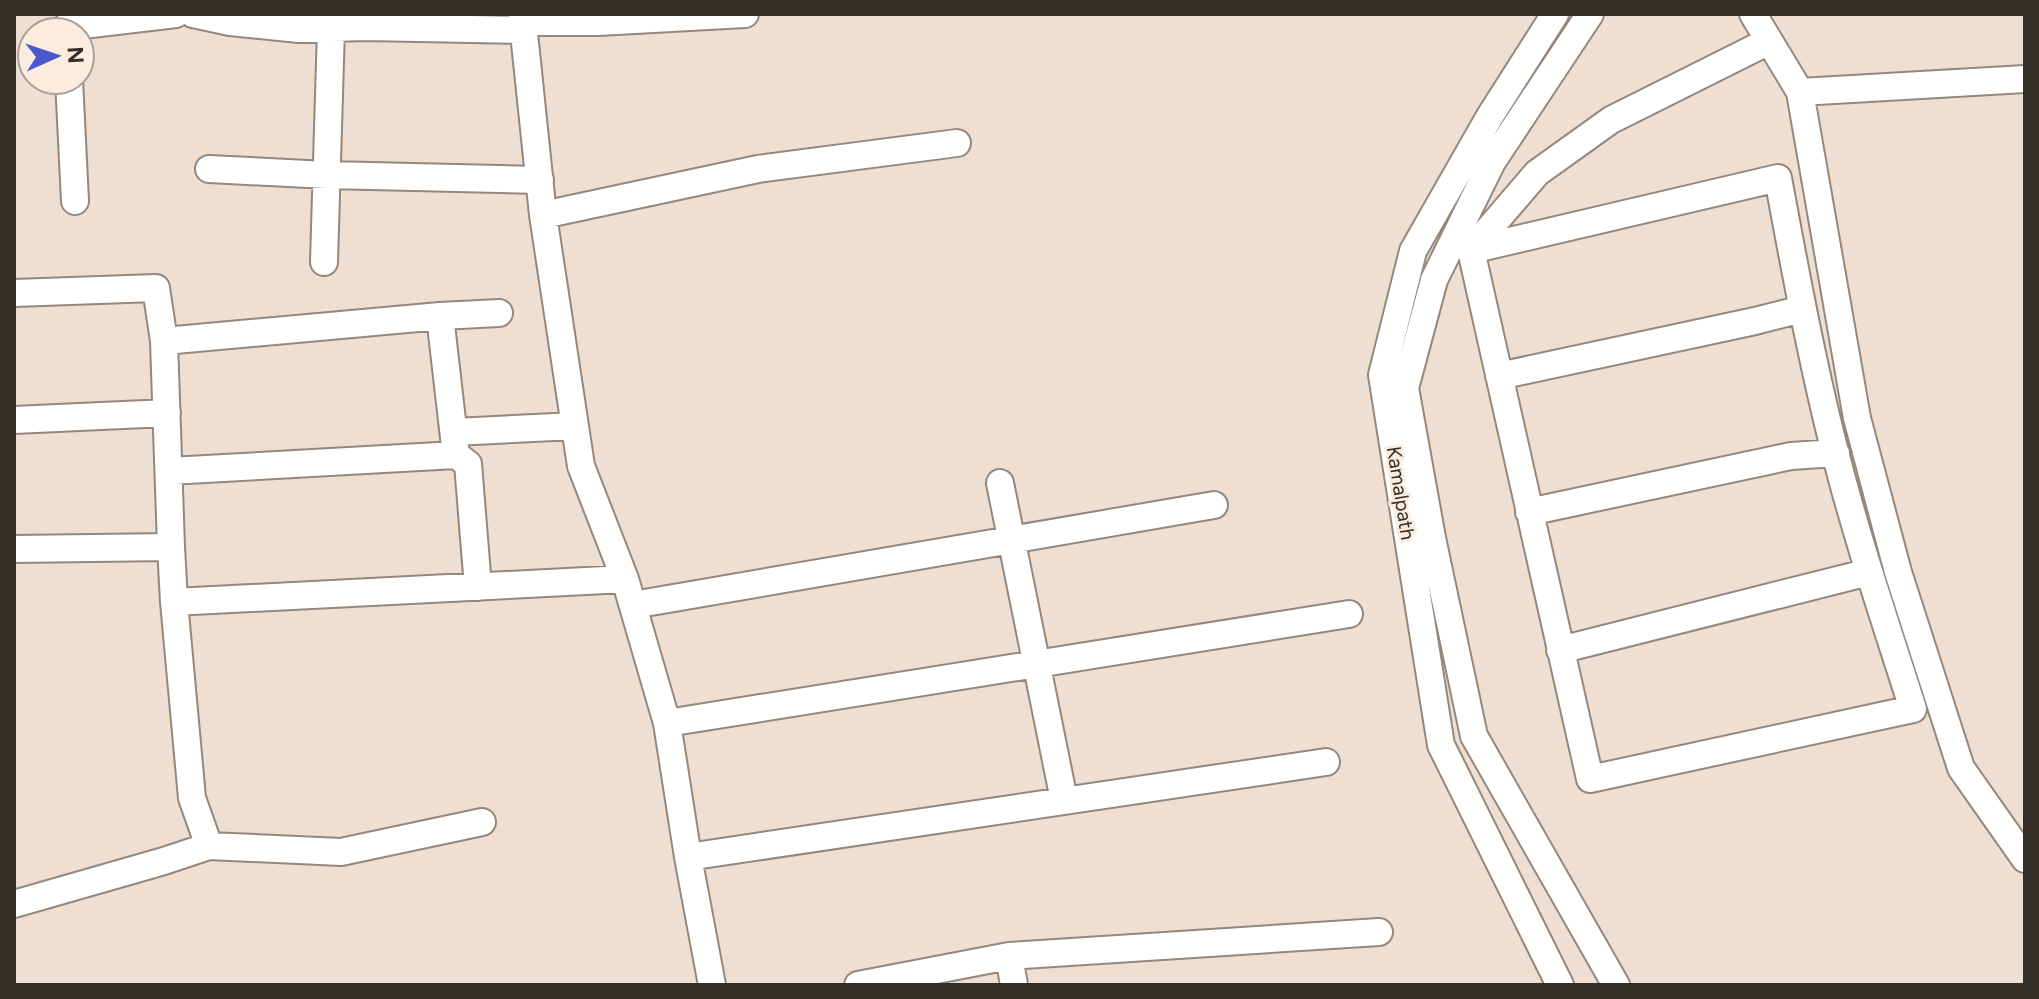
<svg xmlns="http://www.w3.org/2000/svg" width="2039" height="999" font-family="Figtree,sans-serif">
<style>
.lines{fill:none;stroke-linecap:round;stroke-linejoin:round}
.street-casing{stroke:#95877b;stroke-width:30}
.street{stroke:#fff;stroke-width:26}
.labels{text-anchor:middle;stroke-width:6;stroke-linejoin:round;paint-order:stroke}
.street-label{font-size:20px;fill:#342e29;stroke:#fcecdf}
</style>
<rect width="100%" height="100%" fill="#efdfd2"/>
<g class="lines">
<g class="street-casing">
<path id="street" d="M193,14L230,22L299,29L366,27L365,14
M522,14L543,215L581,466L625,579L667,723L688,857L712,985
M1555,14L1490,116L1413,251L1382,375L1441,745L1560,985
M1590,14L1492,162L1434,280L1405,388L1432,538L1474,736L1616,985
M1753,14L1800,92L2025,79
M523,22H598L745,14
M66,27L176,14
M366,27L524,30
M69,80L75,201
M1800,92L1857,418L1898,572L1961,768L2025,859
M209,169L327,175L540,180
M1778,178C1795,270 1812,362 1835,452C1857,539 1886,624 1913,709L1590,779L1471,250Z
M543,215L758,169L957,143
M1471,250L1537,173L1611,120L1769,41
M324,262L331,28
M14,293L156,288L164,341
M440,316L499,313
M1499,376L1755,321L1802,309
M14,420L167,413
M454,432L575,426
M169,471L456,455
M1000,483L1064,800
M1529,512L1791,456L1836,453
M171,547L164,341L440,316L456,455L468,464L478,587
M14,549L171,547L174,602L192,798L209,846L341,852L482,822
M174,602L625,579
M633,605L1214,505
M1560,650L1869,572
M667,723L1349,614
M688,857L1326,762
M14,904L164,861L209,846
M1009,956L1014,985
M858,985L1009,956L1379,932"/>
</g>
<use href="#street" class="street"/>
</g>
<g class="labels">
<g class="street-label">
<text transform="translate(1401 493) rotate(81)" y="7">Kamalpath</text>
</g>
</g>
<rect width="2039" height="999" fill="none" stroke="#342e29" stroke-width="32"/>
<g transform="translate(56 56) rotate(87)"><circle r="38" fill="#fcecdf" stroke="#aca096" stroke-width="2"/>
<path d="M0-6L14 30L0 20L-14 30Z" fill="#4859cd"/>
<text y="-12" font-size="22" font-weight="bold" text-anchor="middle" fill="#342e29">N</text>
</g>
</svg>
